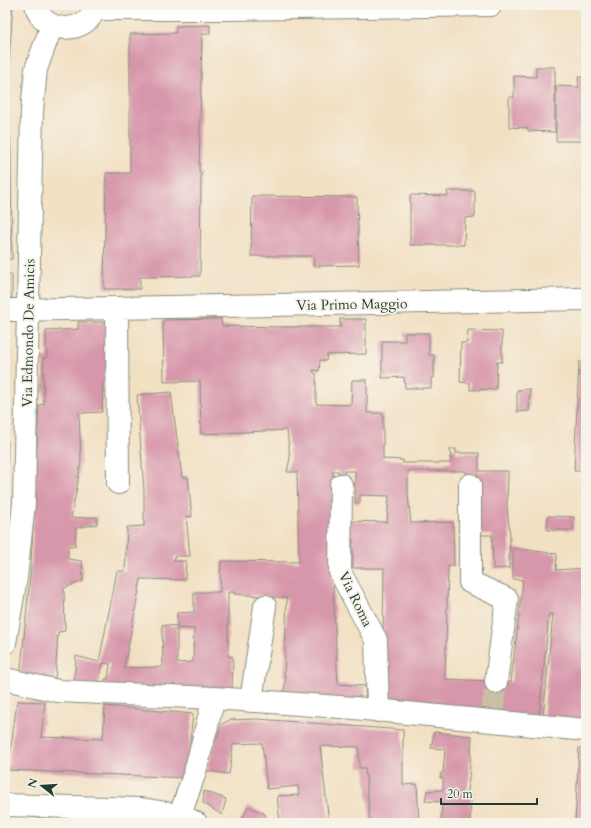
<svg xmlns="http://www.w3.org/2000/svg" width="591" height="828" font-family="Cardo,serif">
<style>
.building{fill:#d797ab;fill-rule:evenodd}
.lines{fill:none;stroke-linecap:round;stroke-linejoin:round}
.minor-tunnel{stroke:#c8bfa6;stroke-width:22;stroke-dasharray:22 11;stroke-linecap:butt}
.minor-casing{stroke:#888e7c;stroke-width:24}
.minor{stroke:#fff;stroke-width:22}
.labels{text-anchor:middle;stroke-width:4;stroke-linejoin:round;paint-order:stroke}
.street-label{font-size:14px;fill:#1f3d34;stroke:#f7f3e8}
</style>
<rect width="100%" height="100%" fill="#f7f3e8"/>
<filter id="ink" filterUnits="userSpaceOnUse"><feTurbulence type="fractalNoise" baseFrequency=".025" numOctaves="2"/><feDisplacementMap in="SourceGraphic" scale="8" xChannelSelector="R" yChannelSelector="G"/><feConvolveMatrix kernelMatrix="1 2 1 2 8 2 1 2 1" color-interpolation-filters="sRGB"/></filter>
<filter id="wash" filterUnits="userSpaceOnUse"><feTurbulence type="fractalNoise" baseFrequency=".012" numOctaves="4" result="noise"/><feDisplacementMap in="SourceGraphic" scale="16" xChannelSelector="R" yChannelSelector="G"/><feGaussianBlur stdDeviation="0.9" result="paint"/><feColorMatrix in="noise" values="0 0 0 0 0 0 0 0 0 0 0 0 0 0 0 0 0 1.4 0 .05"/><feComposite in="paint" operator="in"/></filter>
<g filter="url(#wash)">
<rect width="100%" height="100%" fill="#f2e0c3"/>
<g id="blocks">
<path class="building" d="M5,5H13L7,90L11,154L12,259H5Z
M210,25V34H202L199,173H201L200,276L140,277V289H104L106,173H130V34L176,33V26Z
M536,67H555V132L528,131V128L509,127V97H514V76L536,77Z
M578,77H586V139H582V141H556V86L579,87Z
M447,191H475V217L465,218L464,245H410V195L448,196Z
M252,196L357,197L359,265L313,266L314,256H251Z
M5,274H12V298L5,299Z
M221,319L222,326L288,327H341L340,319H366V354L327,355L326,361L320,360L319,371L313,370L314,373L316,374V404L351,405L352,380H367V413H383V459L403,460V463H451L450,449H456V453H479V471H508L507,507L510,535L509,568L493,569L492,535H477L478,475L466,476V471H408V495L411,523L453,522L454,566H448L445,679L511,682L523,580L513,579V548L557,554L556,570L586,568V649L582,696L583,705H586V721L543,718L553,614H549L539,717L382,704L384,568H353V540L345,539L346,521L387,522L389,496L360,495V503H355V471H344L345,476H339L338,471H333V537H331L335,628L338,684L365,686L366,704L283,697L286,676H284L287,598L234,594V592H228V656L233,657L232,691L105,687V679H108L110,664L103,663L97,686L74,683L76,656L99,662L117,571H125L127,527L144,526V491L137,395L171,392L182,477H188L192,517L186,516L190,556H175L174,561H186L185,580L141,579L124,668L163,667L162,625L177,626V613L194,612V592H220L221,561L299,562L297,472H287L290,458L287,430L201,434L200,381L164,382L163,320ZM177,628L194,629L193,662L177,663Z
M78,322H106L107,382L103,383L102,412L79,413L81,461L77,487L71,518L97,517V524L76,528L75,546H68V559L82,561L83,581L64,588L65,631L58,632L55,682L20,678L31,566L39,405L44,404L43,358H47L46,331L78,329Z
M468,330L502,331V362H497L496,389L470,390V383L460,382L461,343H467Z
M405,333H429V355H434V378H431V388H405L404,377L382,378V341H405Z
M579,362H586V471H574Z
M530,389L529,411L517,412V390Z
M5,441H8L6,517H5Z
M548,516L574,517L573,530H547Z
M17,701L45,702L41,737L103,739L105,706L193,714L186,778L8,770Z
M258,719L403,730V785L417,784L419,823H370L365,768H359V747L320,746L329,823H280L277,796L299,795L298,786L267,789L262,743L233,744L229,774L207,771L209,758L222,724L230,720Z
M434,732L472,736L469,779L466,795L471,796L470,823H441L442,802L425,801L427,791L443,790V778H440L441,773H443L445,749L431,748Z
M579,748H586V823H575Z
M204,791L226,799L222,815L203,803Z
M248,806L265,814L268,823H240Z"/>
</g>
</g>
<g filter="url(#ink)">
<use href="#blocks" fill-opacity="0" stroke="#888e7c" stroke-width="1"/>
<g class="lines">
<path class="minor-tunnel" d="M5,501H7
M492,713L496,682"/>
<g class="minor-casing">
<path id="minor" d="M36,5C42,36 90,35 96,5
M95,9H230L491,5
M117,309L118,483
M12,310L586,299
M341,485L340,572L376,640L378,711
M470,485V582L507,599L496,682
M5,643L16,578L24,503L32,111L36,69L52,25
M5,679L58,691L214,698L354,708L586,730
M251,701L265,606
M5,805L141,809L180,815L196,823
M180,815L195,772L214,698"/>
</g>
<use href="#minor" class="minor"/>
</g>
</g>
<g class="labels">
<g class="street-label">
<text transform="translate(352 304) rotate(-1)" y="5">Via Primo Maggio</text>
<text transform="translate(28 333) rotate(-89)" y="5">Via Edmondo De Amicis</text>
<text transform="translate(356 599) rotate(64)" y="5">Via Roma</text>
</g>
</g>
<rect width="591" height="828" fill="none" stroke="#f7f3e8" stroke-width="20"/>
<g transform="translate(42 786) rotate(287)" stroke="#f7f3e8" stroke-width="3" paint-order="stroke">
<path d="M0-3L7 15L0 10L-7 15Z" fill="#1f3d34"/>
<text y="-6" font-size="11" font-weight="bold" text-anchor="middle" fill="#1f3d34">N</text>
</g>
<path d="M441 798v6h96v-6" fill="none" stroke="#1f3d34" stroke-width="2"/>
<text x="447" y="798" font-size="12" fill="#1f3d34" stroke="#f7f3e8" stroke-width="3" paint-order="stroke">20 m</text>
</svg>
